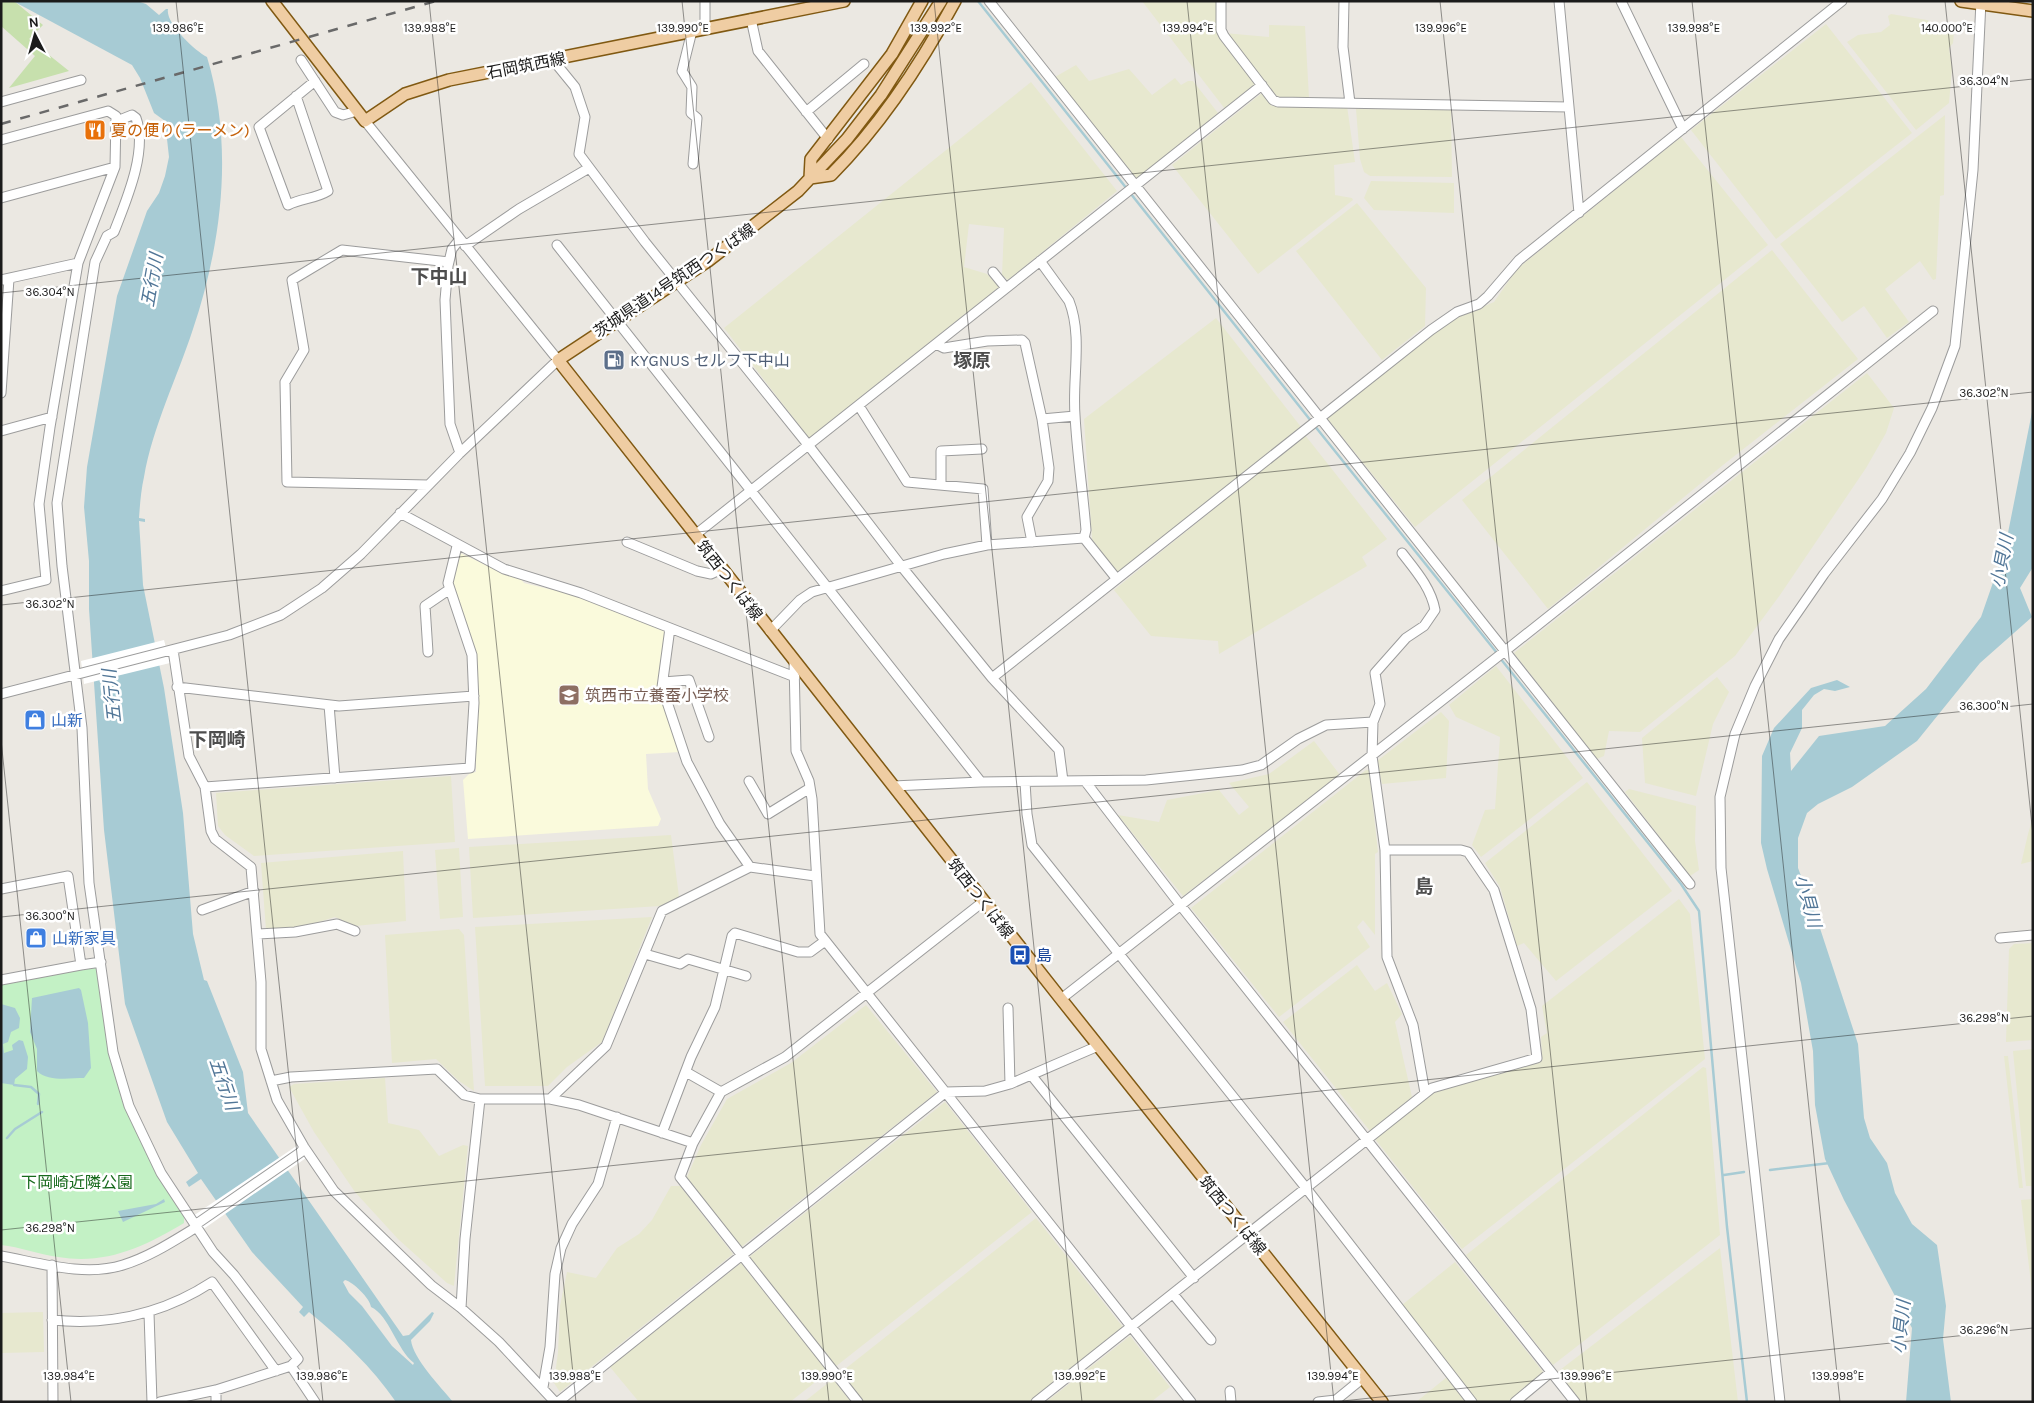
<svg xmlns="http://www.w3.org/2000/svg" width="2034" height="1403" font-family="Karla,'Noto Sans JP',sans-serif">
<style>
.education{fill:#fafadc}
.farmland{fill:#e7e8cf}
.grass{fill:#c7e0ad}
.park{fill:#c3f1c5}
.water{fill:#a7cbd4;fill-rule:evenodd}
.pier{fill:#fff}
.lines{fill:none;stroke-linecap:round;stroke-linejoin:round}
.stream{stroke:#a7cbd4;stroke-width:2.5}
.minor-casing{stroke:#9c9c9c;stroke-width:11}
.major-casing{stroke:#805912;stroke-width:14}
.minor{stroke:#fff;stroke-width:9}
.major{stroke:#efcda3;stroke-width:11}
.rail{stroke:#696969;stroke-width:2.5;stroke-dasharray:10 10;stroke-linecap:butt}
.ticks{fill:none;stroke:#1b1b1b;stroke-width:1;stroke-opacity:0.45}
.labels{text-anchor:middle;stroke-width:5;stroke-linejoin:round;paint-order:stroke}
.street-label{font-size:16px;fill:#1b1b1b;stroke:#fff}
.food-label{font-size:16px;fill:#c56008;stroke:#fff;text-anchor:start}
.service-label{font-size:16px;fill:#4e5e75;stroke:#fff;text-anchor:start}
.education-label{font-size:16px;fill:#785e54;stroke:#fff;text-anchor:start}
.shop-label{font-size:16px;fill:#366cbe;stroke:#fff;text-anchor:start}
.transit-label{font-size:16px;fill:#164399;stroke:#fff;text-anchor:start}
.park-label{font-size:16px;fill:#186a1d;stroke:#fff}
.water-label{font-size:18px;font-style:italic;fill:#517697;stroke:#fff}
.quarter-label{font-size:19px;font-weight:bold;fill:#4e4e4e;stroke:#fff}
.ticks-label{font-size:12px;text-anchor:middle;fill:#1b1b1b;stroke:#fff;stroke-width:5;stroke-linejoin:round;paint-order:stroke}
</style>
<rect width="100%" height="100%" fill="#ebe8e2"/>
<path class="education" d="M460,553L509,576L521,579L524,583L553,590L555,589L580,596L663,630L665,634L658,689L680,752L646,754L648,789L661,819L658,826L468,839L463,780L470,773L476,772V763H473L478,700L453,585Z"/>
<path class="farmland" d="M1142,1H1216L1217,34L1257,84L1225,109Z
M1891,14L1927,20L1954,33L1953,43L1949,48L1952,69L1949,103L1916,130L1847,42L1858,35L1881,32L1890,25L1888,16Z
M1826,24L1912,133L1776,239L1691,130Z
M1269,25L1305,26L1309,98H1282L1274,95L1224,33L1269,37Z
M1076,65L1089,81L1129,69L1152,95L1175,78L1181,85L1188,81H1193L1218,113L1137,179L1055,77Z
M1031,82L1117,191L1008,280L1002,275L1004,228L969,224L964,267L987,274L999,287L809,438L724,328Z
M1262,93L1272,106H1347L1355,162L1334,165L1335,195L1352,198L1353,200L1258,274L1172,165Z
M1356,109L1451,110L1452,177L1370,176L1364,172L1360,159Z
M1945,115L1944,195L1940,196L1936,279L1933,280L1920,261L1885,289L1909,322L1887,338L1864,306L1842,322L1780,244Z
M1681,137L1768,245L1415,527L1327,418L1450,321L1494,302L1517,269Z
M1371,181L1454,183V213L1374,210L1364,198Z
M1357,203L1426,288L1425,326L1382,360L1296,251Z
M1772,250L1858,359L1723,465L1548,609L1462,500Z
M1216,318L1301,427L1117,573L1092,539L1084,419Z
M1867,373L1894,408L1886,433L1866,468L1780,595L1735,656L1640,732L1609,731L1604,756L1597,759L1514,653Z
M1305,435L1387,539L1362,557L1367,566L1219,654L1218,641L1151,636L1114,590Z
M1496,666L1583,778L1481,857L1472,845L1485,810L1495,809L1500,737L1456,717L1449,705Z
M1717,677L1729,692L1713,724L1696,796L1645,783L1642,738Z
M1441,712L1449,721L1446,778L1382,784L1377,761Z
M1314,741L1340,775L1183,896L1118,815L1159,822L1167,800L1219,790L1239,815L1249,807L1229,783L1269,774Z
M1366,770H1369L1378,852L1375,854V935L1363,920L1357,927L1370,947L1279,1017L1191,908Z
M451,776L455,842L254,856L225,835L218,826L216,793Z
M1587,782L1672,891L1556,981L1524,943L1517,946L1500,887L1485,863Z
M1629,789L1696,806L1695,841L1699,870L1690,876L1625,792Z
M2033,817V861L2021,864L2028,834Z
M671,835L679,897L660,906L473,918L469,847Z
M459,848L463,917L440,919L435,850Z
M403,851L406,921L355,926L335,917L299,928L266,930L261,863Z
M1679,899L1690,914L1705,1059L1462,1249L1375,1139L1430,1094L1542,1061L1541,1037L1547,1033L1542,1006Z
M652,917L602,1042L567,1067L548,1086H485L475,927Z
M459,929L464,935L474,1091L459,1081L436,1059L392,1063L385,935Z
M2033,943V1040L2006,1042L2009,949L2014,944Z
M1357,965L1375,991L1387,983L1402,1014L1395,1022L1412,1097L1370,1131L1283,1022Z
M866,1005L937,1092L740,1248L687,1177L701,1145L727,1099L791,1063Z
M2033,1049V1186H2026L2013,1051Z
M2004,1056H2008L2023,1188H2019Z
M1703,1067L1706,1068L1720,1235L1553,1365L1466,1255Z
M385,1078L388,1123L419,1130L439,1156L463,1145L468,1146L454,1286L447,1283L398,1239L355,1192L314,1132L289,1087L294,1084Z
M945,1102L1032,1212L835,1367L748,1258Z
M671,1186H680L733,1254L560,1392L554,1383L558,1352L560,1306L567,1272L596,1278L617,1248L639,1234L652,1220Z
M2033,1199V1300L2021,1200Z
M1036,1218L1123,1327L1029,1402H862L840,1373Z
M1720,1248L1738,1402H1579L1556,1373Z
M1455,1262L1544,1373L1507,1402H1478L1402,1305Z
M741,1263L828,1372L790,1402H639L610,1367Z
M43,1312L44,1352L1,1353V1313Z
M1130,1336L1170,1387L1151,1402H1046Z
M1447,1377L1467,1402H1416Z
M833,1379L851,1402H804Z"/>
<path class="grass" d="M1,1H14L43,25L29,39L69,71L9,88L35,56L1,26Z"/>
<path class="park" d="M96,966L100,971L111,1051L160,1179L184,1216V1223C144,1247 106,1265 58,1257C38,1254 20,1247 1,1245V984Z"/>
<path class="water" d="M13,1H137L146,4L159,15L166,9H168C165,23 195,51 207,57C234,146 222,243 193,329C177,378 153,426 144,477C141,490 140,504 139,518L145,519V522L139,521L143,585L164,688L183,813L193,934L204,980L207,981L243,1072L248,1113L403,1336L409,1335L432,1312L434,1313L430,1321L411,1340C413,1359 441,1387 453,1402H396C371,1366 342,1339 309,1312L304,1317L299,1312L303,1307L252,1252L201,1179L189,1187L186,1182L198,1173L167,1122L125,1004L104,830L89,609V561L84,507L87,467L117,296L147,211L159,193L165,176L169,157L165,121L154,113L140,78L132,65ZM345,1280C353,1282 370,1298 371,1307C389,1315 397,1350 414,1363L413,1365L392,1346L362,1306L349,1293L343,1282Z
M2033,407V567L2020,588L2032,617L1980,663L1917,741L1852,787L1818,804L1807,813L1798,838V868L1814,910L1858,1044L1864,1118L1870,1138L1887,1163L1895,1193L1912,1224L1937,1245L1946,1306L1943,1339L1951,1402H1906L1912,1328L1844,1200L1825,1159L1815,1105L1813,1051L1801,983L1767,869L1761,843L1762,756L1774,728L1811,688L1837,680L1850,687L1835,691L1824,689L1814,695L1802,710V728L1790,753L1791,771L1819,736L1885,726L1926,689L1981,617L2005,548Z
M79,988L81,990L88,1023L91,1068L84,1078C70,1078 48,1082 37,1071V1049L30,1032L32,998Z
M1,1004L15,1008L20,1018L19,1028L11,1032L8,1042L3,1044L4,1053L13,1050L12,1045L19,1040L23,1041L28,1057L27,1069L15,1079L14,1085L1,1083Z
M164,1199L165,1202L123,1222L118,1211L156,1204Z"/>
<path class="pier" d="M164,640L170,663L84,684L81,661Z
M298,1145L306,1158L202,1230L193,1216Z"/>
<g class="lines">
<path class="stream" d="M978,1L1311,421
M1314,425L1497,653
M1500,658L1681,884L1699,911L1727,1227L1747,1402
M14,1085L31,1087L39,1094L38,1104
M7,1138L15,1129L42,1112
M1770,1170L1830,1163
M1724,1175L1744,1172"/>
<g class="minor-casing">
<path id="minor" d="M705,1V28
M989,1L1690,884
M1221,1V30L1224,36L1273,100L1278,102L1569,107
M1344,1L1343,47L1350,103
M1559,1L1579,213
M1621,1L1683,129
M751,19L758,51L828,139
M692,31L682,71L692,87L691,113L697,118L693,164
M301,60L335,112L343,115L357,111
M553,60L575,87L585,117L579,154L645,242L809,446L902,567L992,678L1059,750L1063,781
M296,96L328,191C315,199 302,198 288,205L259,127L315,81
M1,102L81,80
M806,112L864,64
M117,121L132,115L136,118C148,151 126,201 114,232L107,236L95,262L57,503L62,566L82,728L89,883L113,1052L129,1106L161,1173L213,1252L234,1275L298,1359L291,1366L216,1390L160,1402
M1,140L108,111L116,116L115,167L78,263L50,427L39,504L46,580L1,591
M1,198L115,167
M460,239L452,249L448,266L445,300L450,424L460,453
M557,245L981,782
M465,246L519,209L589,168
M1040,261L1069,301C1083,336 1072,379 1075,415C1077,454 1083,492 1086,530L1084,538
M993,272L1006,288
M1,280L78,263
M936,344L944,348L987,341L1022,340L1025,343L1042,419L1049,468L1048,481L1027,517L1032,542
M1,393L9,279
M859,406L907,482L983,489L987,545
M1042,419L1075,416
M1,431L52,417
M428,485L287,482L285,382L304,350L292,280L342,250L449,262
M941,485V451L982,449
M400,513L504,569L581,593L795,677
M695,535L1262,85
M1084,538L1116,578
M627,542L697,571L711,574L722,569
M1402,553C1416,571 1431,588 1435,610L1424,626L1406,638L1375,673L1380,704L1373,722L1372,756L1385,850L1387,957L1413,1025L1425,1093
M670,628L662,687L687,762L720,824L750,867
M770,631L800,600L812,592L944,554L987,545L1084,538
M173,650L189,756L205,787L211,831L215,839L251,867L261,982V1049L277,1100L304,1147L334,1191L431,1285L461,1308L499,1342L555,1402
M428,652L425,606L450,589
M794,662L796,751L809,781L812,799L820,934L1191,1402
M992,678L1431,330L1457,312L1479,304L1488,296L1519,260L1842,1
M663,682L689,680L709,737
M177,687L339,706L474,696
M1,694L229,635L281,615L322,588L361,554L460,453L558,360L365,121
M329,705L335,778
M749,781L768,814L810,788
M1085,781L1181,906L1575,1402
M1025,782L1027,814L1032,845L1306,1188L1472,1402
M893,786L981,782L1146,780L1242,770L1261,765L1298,739L1326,725L1373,722
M205,787L470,768L474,703L472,655L448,583L457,546
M1,889L68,876L81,965L1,980
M202,910L254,891
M258,934L295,932L337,924L355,931
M2000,938L2033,935
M645,954L680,964L688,959L746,976
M81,965L101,962
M1061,999L1505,651L1933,311
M1008,1008L1010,1084
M686,1072L721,1092
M1032,1076L1194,1278
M271,1081L291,1077L437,1069L464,1095L480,1099H550L579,1105L693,1143
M550,1099L606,1046L662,911L750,867L815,876
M662,1133L691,1057L715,1007L732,936L735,933L798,952H810L825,941
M1,1256C40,1263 85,1277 123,1265C149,1257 172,1242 195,1228L198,1223L301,1152L304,1147
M52,1265L53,1402
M1173,1294L1211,1340
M461,1308L465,1239L480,1099
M149,1313L152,1402
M52,1320C111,1326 163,1314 212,1282L276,1371
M291,1366L315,1402
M543,1387L550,1347L555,1274L561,1248L572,1224L598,1184L617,1117
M1230,1391L1231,1402
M216,1402V1390
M558,1402L946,1092L985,1091L1010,1084L1098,1046
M858,1402L680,1177L693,1143L721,1092L785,1057L984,901
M1036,1402L1432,1088L1537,1058L1531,1009L1494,890L1468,852L1461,850H1385
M1318,1402L1336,1400L1363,1378
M1515,1402L1551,1372
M1780,1402L1721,868L1720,797L1735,734L1755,686L1779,639L1824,574L1882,499L1910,453L1932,408L1955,346L1973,170L1981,1"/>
</g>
<g class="major-casing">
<path id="major" d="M272,1L365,121L405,94L449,80L844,1
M922,1L892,54L811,159L810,178L831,175C882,124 921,64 955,1
M941,1L881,95L847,139L798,191L708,261L558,360L1061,999L1382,1402
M1961,1L2033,11"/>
</g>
<use href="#minor" class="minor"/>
<use href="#major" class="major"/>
<path class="rail" d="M1,124L436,1"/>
</g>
<path class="ticks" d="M176,1L323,1402M429,1L576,1402M682,1L829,1402M934,1L1082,1402M1187,1L1334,1402M1440,1L1587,1402M1692,1L1840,1402M1945,1L2033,835M1,293L2033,79M1,605L2033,392M1,740L71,1402M1,917L2033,704M1,1230L2033,1016M1333,1402L2033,1328"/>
<defs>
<g id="restaurant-square" transform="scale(1.125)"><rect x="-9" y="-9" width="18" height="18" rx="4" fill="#e8710a" stroke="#fff"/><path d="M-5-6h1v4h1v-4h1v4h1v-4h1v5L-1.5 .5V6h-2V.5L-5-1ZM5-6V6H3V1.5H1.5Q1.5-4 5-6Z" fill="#fff"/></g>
<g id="fuel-square" transform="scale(1.125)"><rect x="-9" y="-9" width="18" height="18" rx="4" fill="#5c6f8a" stroke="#fff"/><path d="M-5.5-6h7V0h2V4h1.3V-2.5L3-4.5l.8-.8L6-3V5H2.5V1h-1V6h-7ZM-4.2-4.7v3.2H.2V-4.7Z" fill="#fff"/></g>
<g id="school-square" transform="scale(1.125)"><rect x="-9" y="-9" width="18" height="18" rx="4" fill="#8d6e63" stroke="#fff"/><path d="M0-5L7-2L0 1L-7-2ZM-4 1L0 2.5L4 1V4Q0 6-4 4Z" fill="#fff"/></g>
<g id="shop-square" transform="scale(1.125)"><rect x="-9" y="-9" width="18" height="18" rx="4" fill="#3f7fe0" stroke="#fff"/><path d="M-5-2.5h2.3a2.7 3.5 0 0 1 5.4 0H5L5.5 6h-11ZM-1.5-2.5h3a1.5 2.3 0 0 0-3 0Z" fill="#fff"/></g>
<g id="bus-square" transform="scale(1.125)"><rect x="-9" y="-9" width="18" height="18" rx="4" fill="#1a4fb4" stroke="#fff"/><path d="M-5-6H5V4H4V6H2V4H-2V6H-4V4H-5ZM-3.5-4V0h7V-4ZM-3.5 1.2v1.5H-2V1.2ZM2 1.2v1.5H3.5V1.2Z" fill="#fff"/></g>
</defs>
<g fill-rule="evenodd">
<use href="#restaurant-square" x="95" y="130"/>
<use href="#fuel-square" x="614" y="360"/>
<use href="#school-square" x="569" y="695"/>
<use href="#shop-square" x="35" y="720"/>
<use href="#shop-square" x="36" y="938"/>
<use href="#bus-square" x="1020" y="955"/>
</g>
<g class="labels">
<g class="street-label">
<text transform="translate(526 65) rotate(-11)" y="6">石岡筑西線</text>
<text transform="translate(674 280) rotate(-34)" y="6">茨城県道14号筑西つくば線</text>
<text transform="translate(730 580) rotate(52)" y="6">筑西つくば線</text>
<text transform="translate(981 898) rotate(52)" y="6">筑西つくば線</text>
<text transform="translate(1233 1215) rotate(51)" y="6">筑西つくば線</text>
</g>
<g class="food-label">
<text x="111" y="136">夏の便り(ラーメン)</text>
</g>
<g class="service-label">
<text x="630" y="366">KYGNUS セルフ下中山</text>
</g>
<g class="education-label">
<text x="585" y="701">筑西市立養蚕小学校</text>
</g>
<g class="shop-label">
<text x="51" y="726">山新</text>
<text x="52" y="944">山新家具</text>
</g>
<g class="transit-label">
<text x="1036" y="961">島</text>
</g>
<g class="park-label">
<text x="77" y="1188">下岡崎近隣公園</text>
</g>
<g class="water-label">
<text transform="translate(152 280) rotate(-80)" y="6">五行川</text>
<text transform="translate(2002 561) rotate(-79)" y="6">小貝川</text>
<text transform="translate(112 696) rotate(-96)" y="6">五行川</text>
<text transform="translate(1808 901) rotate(75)" y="6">小貝川</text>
<text transform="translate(224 1084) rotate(71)" y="6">五行川</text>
<text transform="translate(1901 1327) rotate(-84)" y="6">小貝川</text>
</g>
<g class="quarter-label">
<text x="439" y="283">下中山</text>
<text x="972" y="367">塚原</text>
<text x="217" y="746">下岡崎</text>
<text x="1424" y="893">島</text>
</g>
</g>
<g class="ticks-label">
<text x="178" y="32">139.986°E</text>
<text x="430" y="32">139.988°E</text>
<text x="683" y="32">139.990°E</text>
<text x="936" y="32">139.992°E</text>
<text x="1188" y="32">139.994°E</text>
<text x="1441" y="32">139.996°E</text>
<text x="1694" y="32">139.998°E</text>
<text x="1947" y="32">140.000°E</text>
<text x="1984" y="85">36.304°N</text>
<text x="50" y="296">36.304°N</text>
<text x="1984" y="397">36.302°N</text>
<text x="50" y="608">36.302°N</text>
<text x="1984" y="710">36.300°N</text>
<text x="50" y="920">36.300°N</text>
<text x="1984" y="1022">36.298°N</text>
<text x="50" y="1232">36.298°N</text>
<text x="1984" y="1334">36.296°N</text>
<text x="69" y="1380">139.984°E</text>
<text x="322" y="1380">139.986°E</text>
<text x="575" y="1380">139.988°E</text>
<text x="827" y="1380">139.990°E</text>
<text x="1080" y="1380">139.992°E</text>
<text x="1333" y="1380">139.994°E</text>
<text x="1586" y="1380">139.996°E</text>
<text x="1838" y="1380">139.998°E</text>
</g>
<rect width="2034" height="1403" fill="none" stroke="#1b1b1b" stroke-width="5"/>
<g transform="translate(35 35) rotate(354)" stroke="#ffffff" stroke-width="4" paint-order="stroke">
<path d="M0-4L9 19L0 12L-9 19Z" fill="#1b1b1b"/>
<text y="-8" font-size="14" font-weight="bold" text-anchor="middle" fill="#1b1b1b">N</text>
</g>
</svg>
